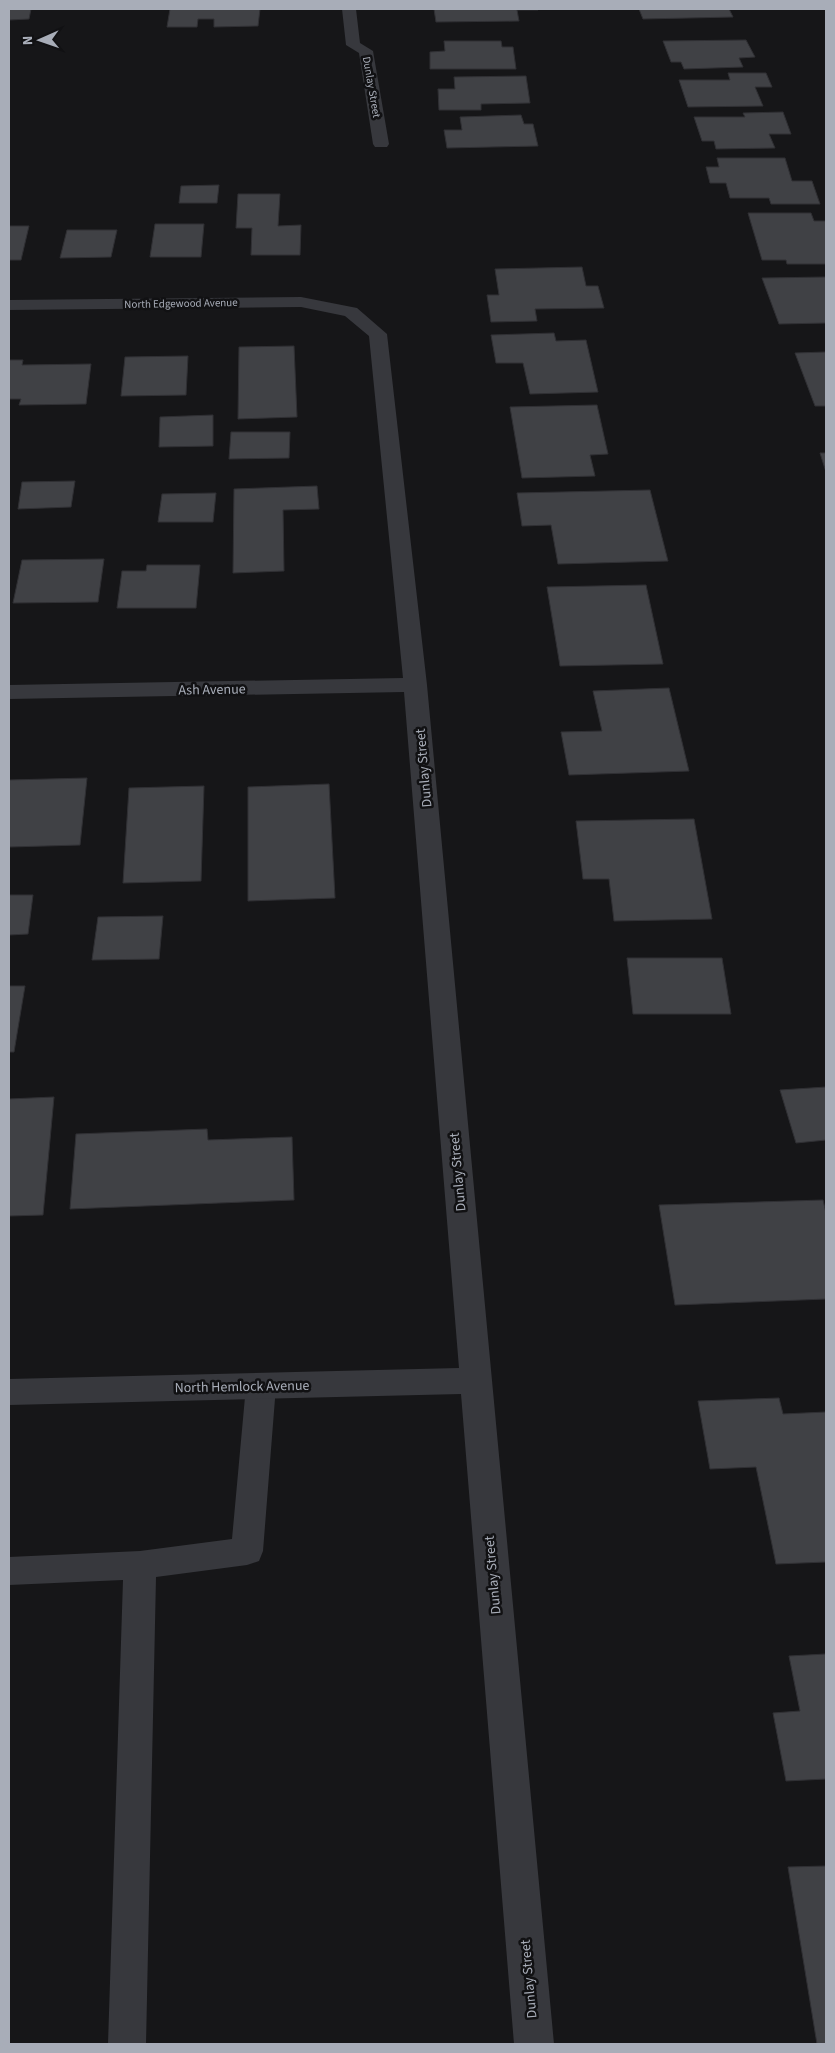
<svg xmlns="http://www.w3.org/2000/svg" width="835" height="2053" font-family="'Source Sans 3',sans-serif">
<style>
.building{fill:#404145;stroke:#303034}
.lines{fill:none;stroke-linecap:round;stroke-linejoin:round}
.service{fill:#37383d;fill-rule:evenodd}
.minor{fill:#37383d;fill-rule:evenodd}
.labels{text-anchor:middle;stroke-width:5;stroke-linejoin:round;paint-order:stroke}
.far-street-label{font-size:11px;fill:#a8adb8;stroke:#111113}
.street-label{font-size:14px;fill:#a8adb8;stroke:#111113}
</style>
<rect width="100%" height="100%" fill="#161618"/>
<path class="building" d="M9,9H31L29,19L9,20Z
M170,9H260L258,26L214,27V19H198L197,27H167Z
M434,9H538V10H517L519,21L436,22Z
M639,9H729L733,17L643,19Z
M746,40L755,57L739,58L743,67L684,69L681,62H671L663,41Z
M444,41H501L502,47H513L516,69H430V52L445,51Z
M728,73H766L772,87H755L763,106L688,107L679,80H730Z
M526,76L530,103L481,104V110H439L438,89H455L454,77Z
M783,112L791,134H769L775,148L716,149L714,141H702L694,117H745L743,113Z
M521,115L524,124H533L538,146L447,148L444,130H462L460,117Z
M717,158H785L792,181H812L820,204H771L769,198H730L726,183H710L706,167H719Z
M219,185L217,203H179L181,186Z
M238,194H280L278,226L301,225L300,255H251L252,228H236Z
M748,213H811L814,221H826V264H787L786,260H762Z
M155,224H204L201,257H150Z
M9,226H29L21,260H9Z
M67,230H117L111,257L60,258Z
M582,267L586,286H598L604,308L535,309L537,321L491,322L487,295H499L495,269Z
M826,277V323L779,324L762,278Z
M554,333L556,341L586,340L598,392L530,394L523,363H496L491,335Z
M294,346L297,417L238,419L239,347Z
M826,352V406H815L795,353Z
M188,356L186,395L121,396L125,357Z
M9,360H23L22,365L91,364L86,404L19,405L21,399H9Z
M597,405L608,454L590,455L595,476L522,478L510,407Z
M213,415V446L159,447L160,417Z
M231,432H290L289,458L229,459Z
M820,453H826V472Z
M75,481L71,507L18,509L22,482Z
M317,486L319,509L283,510L284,571L233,573L234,489Z
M650,490L668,561L558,564L551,525L522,526L517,493Z
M216,493L213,522H158L162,494Z
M104,559L98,602L13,603L22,560Z
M147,565H200L196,608H117L122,571H146Z
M646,585L663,664L560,666L547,587Z
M669,688L689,771L569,775L561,732L602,731L593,691Z
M87,778L80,845L9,847V780Z
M329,784L335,898L248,901V787Z
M204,786L201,881L123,883L129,788Z
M694,819L712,919L614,921L609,879H583L576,821Z
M9,895H33L28,934L9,935Z
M163,916L159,959L92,960L98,917Z
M627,958H722L731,1014H633Z
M9,986H25L14,1052H9Z
M826,1087V1140L796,1143L780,1090Z
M54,1097L43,1215L9,1216V1099Z
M207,1129L208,1140L292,1137L294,1200L70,1209L76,1134Z
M823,1200L826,1213V1299L675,1305L659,1205Z
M779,1398L783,1414L826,1412V1562L776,1564L756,1467L710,1469L698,1401Z
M826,1654V1779L786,1781L773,1713L800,1711L789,1656Z
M826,1866V2044H817L788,1867Z"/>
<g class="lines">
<path class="service" d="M261,1373L272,1377L276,1386L263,1551L259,1561L247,1565L156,1577L146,2044H108L123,1580L9,1585V1557L140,1551L232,1539L246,1386L250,1377Z"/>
<path class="minor" d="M342,9H356L360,43L373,51L389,144L387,147H375L373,144L359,53L346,45Z
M301,297L357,308L387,334L427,685L554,2044H514L461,1394L9,1405V1379L459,1368L404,692L9,699V685L403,678L369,336L345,316L301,307L9,310V300Z"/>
</g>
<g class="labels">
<g class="far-street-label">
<text transform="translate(372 87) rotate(80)" y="4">Dunlay Street</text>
<text transform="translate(181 303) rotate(-1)" y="4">North Edgewood Avenue</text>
</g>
<g class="street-label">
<text transform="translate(212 689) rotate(-1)" y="5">Ash Avenue</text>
<text transform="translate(423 768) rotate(-95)" y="5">Dunlay Street</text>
<text transform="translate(457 1172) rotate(-95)" y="5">Dunlay Street</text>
<text transform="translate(242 1386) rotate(-1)" y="5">North Hemlock Avenue</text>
<text transform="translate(492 1575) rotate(-95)" y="5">Dunlay Street</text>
<text transform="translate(528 1979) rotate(-95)" y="5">Dunlay Street</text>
</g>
</g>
<rect width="835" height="2053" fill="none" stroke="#a8adb8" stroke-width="20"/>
<g transform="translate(40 40) rotate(268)" stroke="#111113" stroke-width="4" paint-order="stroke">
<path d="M0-4L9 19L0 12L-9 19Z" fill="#a8adb8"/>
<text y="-8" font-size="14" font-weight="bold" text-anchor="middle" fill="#a8adb8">N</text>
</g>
</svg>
